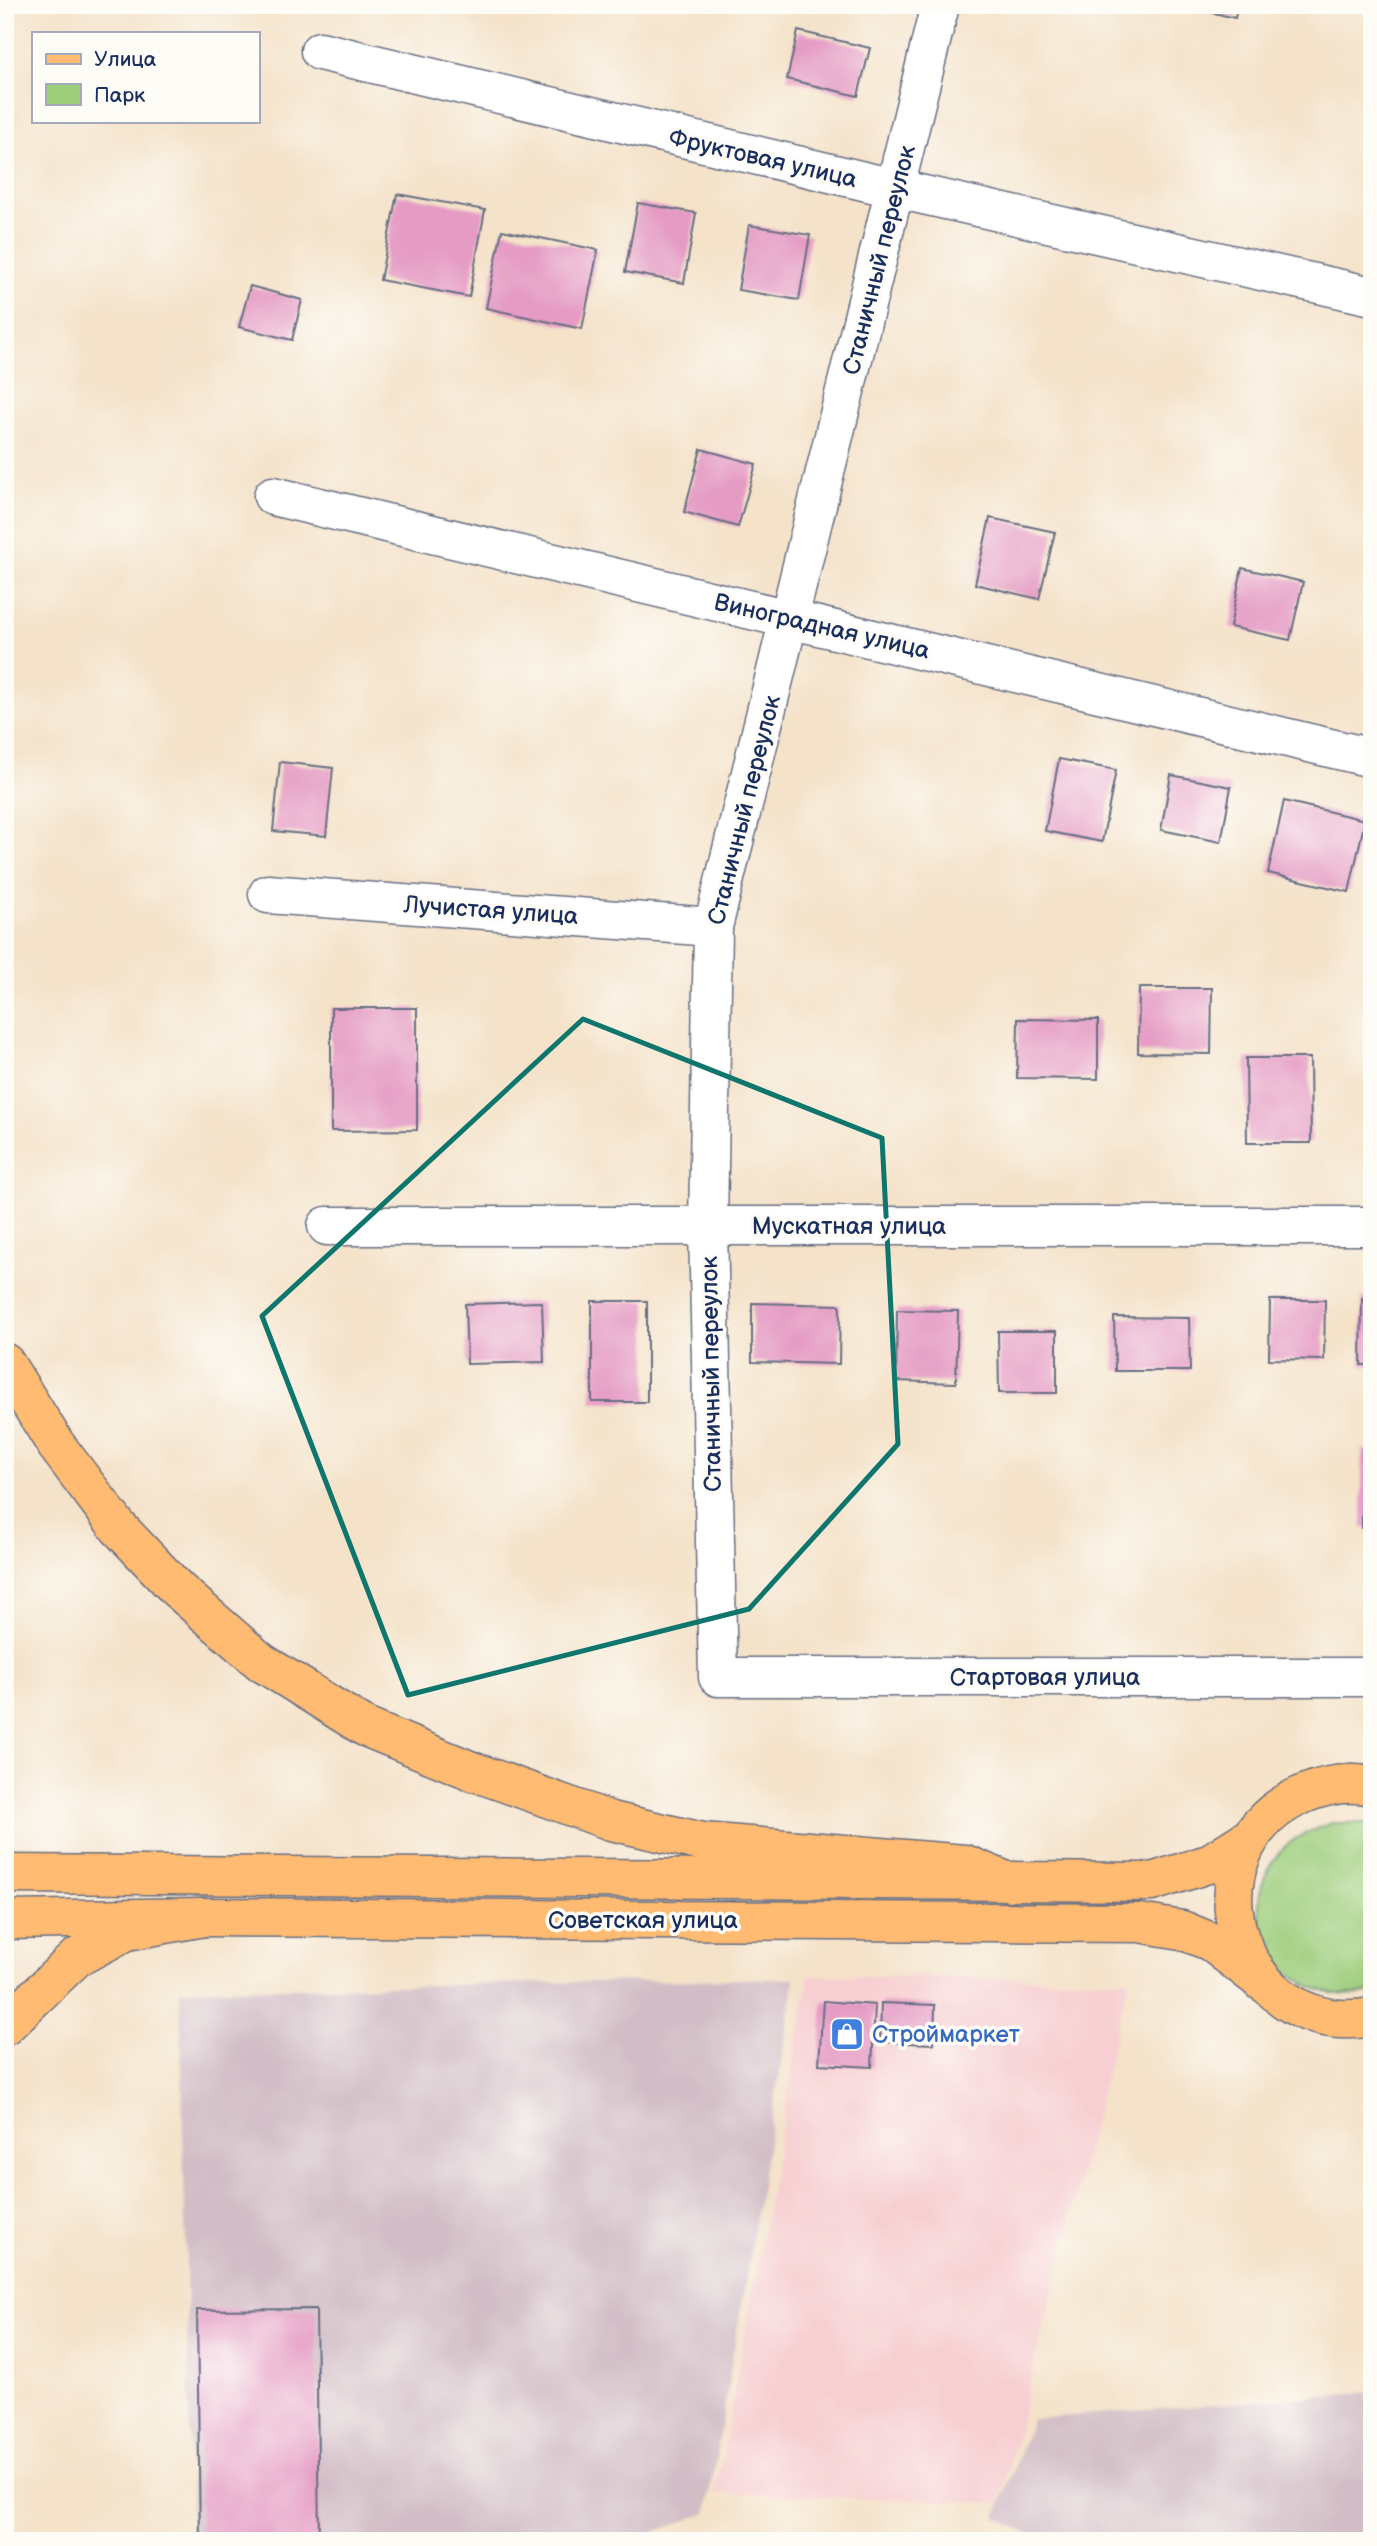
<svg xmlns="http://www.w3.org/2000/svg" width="1377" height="2546" font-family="'Balsamiq Sans',sans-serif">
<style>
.built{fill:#f7cfd2}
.industrial{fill:#d2bdc6}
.green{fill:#9ecd7b;stroke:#5c7e6c;stroke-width:2}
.building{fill:#e59bc4}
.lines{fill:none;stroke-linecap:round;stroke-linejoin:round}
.minor-casing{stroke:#676e83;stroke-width:41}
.major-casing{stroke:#676e83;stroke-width:41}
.highway-casing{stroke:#676e83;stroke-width:41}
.minor{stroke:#fff;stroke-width:38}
.major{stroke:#ffbb71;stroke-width:38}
.highway{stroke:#ffbb71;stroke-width:38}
.marked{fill:none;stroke:#0f766e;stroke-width:5;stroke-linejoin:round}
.labels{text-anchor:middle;stroke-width:7;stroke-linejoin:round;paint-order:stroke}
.street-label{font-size:24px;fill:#1b2f5e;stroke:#fdfcf7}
.shop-label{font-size:24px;fill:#366cbe;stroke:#fdfcf7;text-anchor:start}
</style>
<rect width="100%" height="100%" fill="#fdfcf7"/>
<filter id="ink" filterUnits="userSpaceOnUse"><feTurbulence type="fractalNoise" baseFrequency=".0143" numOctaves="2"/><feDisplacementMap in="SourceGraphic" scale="14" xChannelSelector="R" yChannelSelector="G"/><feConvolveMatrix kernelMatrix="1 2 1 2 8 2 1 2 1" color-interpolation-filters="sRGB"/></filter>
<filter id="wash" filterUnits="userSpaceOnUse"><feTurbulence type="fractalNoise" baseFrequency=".00686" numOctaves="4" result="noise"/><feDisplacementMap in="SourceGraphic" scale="28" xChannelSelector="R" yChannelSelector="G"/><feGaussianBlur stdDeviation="1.57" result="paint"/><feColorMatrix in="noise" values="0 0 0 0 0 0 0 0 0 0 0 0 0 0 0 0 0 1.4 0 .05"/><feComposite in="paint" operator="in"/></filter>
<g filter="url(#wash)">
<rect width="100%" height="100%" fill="#f4e2c9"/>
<path class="built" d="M809,1975L1129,1980L1000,2503L716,2493Z"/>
<path class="industrial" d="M795,1978L707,2513L629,2541H192L180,1990Z
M1372,2392V2541H1045L996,2517L1032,2419Z"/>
<path class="green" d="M1332,1823H1361L1372,1826V1992C1288,2011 1224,1920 1280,1852C1294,1836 1313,1830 1332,1823Z"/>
<g id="blocks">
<path class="building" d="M1181,5H1238L1235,18Z
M798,31L870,48L858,96L787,79Z
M397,194L485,210L469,297L380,280Z
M638,203L696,213L684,283L625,272Z
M749,225L810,235L799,300L738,290Z
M502,230L598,250L582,329L486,308Z
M250,286L302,300L292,340L239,327Z
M701,449L756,464L738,527L684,512Z
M990,518L1055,532L1039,599L975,584Z
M1242,568L1303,582L1290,640L1230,627Z
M1059,759L1116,770L1102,842L1045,831Z
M280,762L333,768L326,836L273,831Z
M1171,775L1231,787L1221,842L1161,830Z
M1284,801L1365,820L1349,892L1268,873Z
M1139,988H1212L1211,1054L1138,1053Z
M331,1008H417V1130L331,1131Z
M1018,1019L1098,1020V1079L1017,1078Z
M1246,1058H1310L1311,1143H1247Z
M1362,1298H1372V1365H1361Z
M1270,1300H1325L1324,1360L1269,1359Z
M592,1301H647V1402H592Z
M542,1302L544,1362L467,1364L465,1304Z
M752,1303L840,1305L839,1364L752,1362Z
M897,1310L958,1311L956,1383L896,1381Z
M1114,1317L1189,1318L1190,1371H1115Z
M998,1331H1057V1393H999Z
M1362,1450H1372V1528H1362Z
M823,2001L875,2005L872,2067L819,2064Z
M881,2003L935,2005L934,2044L880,2042Z
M316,2309L319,2541H200L197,2310Z"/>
</g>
</g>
<g filter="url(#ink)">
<use href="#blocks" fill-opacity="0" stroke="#676e83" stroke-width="2"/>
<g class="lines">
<g class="minor-casing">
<path id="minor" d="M940,5L713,927L708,1226L718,1677H1372
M320,51L897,189L1372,296
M273,496L1372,758
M268,894L713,927
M327,1226H1372"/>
</g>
<g class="major-casing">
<path id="major" d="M1372,1786C1349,1781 1325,1785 1304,1794C1176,1849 1236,2042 1372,2017
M5,1874L1152,1882L1208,1864L1252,1836
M5,1920L204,1917L1139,1923L1182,1930L1211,1942L1264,1983"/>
</g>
<g class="highway-casing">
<path id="highway" d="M5,1363L56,1445L118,1527L177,1589L261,1662L365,1727L472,1771L611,1821L703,1842L965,1864L1009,1882
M5,2026L76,1958L127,1931L204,1917"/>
</g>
<use href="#minor" class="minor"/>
<use href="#major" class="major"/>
<use href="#highway" class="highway"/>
</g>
</g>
<path class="marked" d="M583,1019L882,1138L898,1444L749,1609L408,1695L262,1316Z"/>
<defs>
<g id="shop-square" transform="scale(1.75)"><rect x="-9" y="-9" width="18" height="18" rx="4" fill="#3f7fe0" stroke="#fdfcf7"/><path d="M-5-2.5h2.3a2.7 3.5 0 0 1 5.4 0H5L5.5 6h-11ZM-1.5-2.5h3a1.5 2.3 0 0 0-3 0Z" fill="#fff"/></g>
</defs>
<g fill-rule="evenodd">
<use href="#shop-square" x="847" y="2034"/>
</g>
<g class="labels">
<g class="street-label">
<text transform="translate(763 158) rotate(13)" y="8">Фруктовая улица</text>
<text transform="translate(879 260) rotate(-76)" y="8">Станичный переулок</text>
<text transform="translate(822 626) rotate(13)" y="8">Виноградная улица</text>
<text transform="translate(744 810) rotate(-76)" y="8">Станичный переулок</text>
<text transform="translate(491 910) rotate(4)" y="8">Лучистая улица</text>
<text x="849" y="1234">Мускатная улица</text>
<text transform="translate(711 1374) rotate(-91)" y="8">Станичный переулок</text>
<text x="1045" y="1685">Стартовая улица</text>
<text x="643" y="1928">Советская улица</text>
</g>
<g class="shop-label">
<text x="872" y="2042">Строймаркет</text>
</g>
</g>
<rect width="1377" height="2546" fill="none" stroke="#fdfcf7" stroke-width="28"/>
<rect x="32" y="32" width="228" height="91" fill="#fdfcf7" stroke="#a3aaba" stroke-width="2"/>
<rect x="46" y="54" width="35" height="10" fill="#ffbb71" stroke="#a3aaba" stroke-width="2"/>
<text x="94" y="66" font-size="21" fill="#1b2f5e">Улица</text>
<rect x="46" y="84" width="35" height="21" fill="#9ecd7b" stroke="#a3aaba" stroke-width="2"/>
<text x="94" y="102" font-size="21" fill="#1b2f5e">Парк</text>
</svg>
